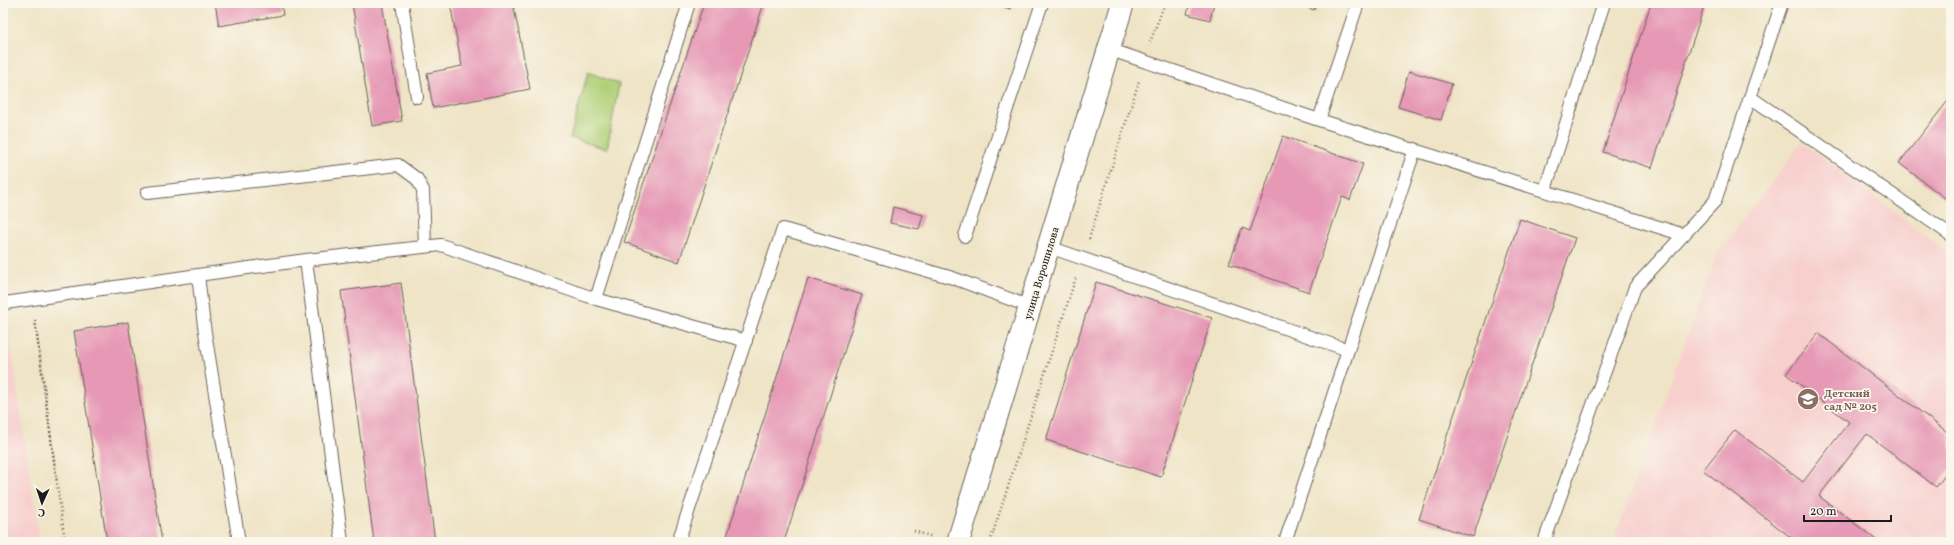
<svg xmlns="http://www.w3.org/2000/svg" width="1954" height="545" font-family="Vollkorn,serif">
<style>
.built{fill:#f7d0ce}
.green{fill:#afd077;stroke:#66764a}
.building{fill:#e698b5}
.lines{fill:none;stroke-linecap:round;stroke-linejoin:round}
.service-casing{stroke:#666258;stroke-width:14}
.minor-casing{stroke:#666258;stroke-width:24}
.path{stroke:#666258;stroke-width:2.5;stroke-dasharray:1 3;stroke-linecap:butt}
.service{stroke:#fff;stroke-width:12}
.minor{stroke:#fff;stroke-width:22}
.labels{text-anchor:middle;stroke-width:3.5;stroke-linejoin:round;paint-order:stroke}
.street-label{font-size:11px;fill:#1c1c1c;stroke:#fbf7ec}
.education-label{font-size:11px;font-weight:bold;fill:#785e54;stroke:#fbf7ec;text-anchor:start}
</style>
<rect width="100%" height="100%" fill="#fbf7ec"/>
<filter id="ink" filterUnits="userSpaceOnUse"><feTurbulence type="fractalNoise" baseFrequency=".025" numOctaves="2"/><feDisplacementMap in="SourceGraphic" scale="8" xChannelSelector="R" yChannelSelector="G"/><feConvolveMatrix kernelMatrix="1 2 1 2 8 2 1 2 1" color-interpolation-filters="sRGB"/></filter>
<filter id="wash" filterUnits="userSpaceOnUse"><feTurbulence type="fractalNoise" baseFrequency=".012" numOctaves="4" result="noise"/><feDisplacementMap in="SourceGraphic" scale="16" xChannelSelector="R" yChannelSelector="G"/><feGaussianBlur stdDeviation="0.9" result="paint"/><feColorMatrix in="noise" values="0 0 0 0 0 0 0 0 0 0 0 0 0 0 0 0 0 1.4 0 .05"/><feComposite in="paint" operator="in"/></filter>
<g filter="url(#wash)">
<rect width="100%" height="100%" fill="#efe4c6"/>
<path class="built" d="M1802,142L1951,255V542H1613L1717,254Z
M3,291L8,326L40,542H3Z"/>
<path class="green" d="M588,72L619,84L607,149L570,138Z"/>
<g id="blocks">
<path class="building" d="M215,3H281L283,15L219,26Z
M352,3H382L402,121L372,126Z
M450,3H513L530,89L433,108L427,73L462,66Z
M704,3H764L679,262L624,242Z
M994,3H1013L1010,9Z
M1190,3H1214L1210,20L1187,14Z
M1295,3H1317L1314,10Z
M1651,3H1705L1652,168L1603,152Z
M1409,71L1452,84L1441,120L1398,107Z
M1951,97V191L1945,198L1899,163Z
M1283,136L1363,164L1350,200L1342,197L1309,292L1229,264L1242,228L1250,231Z
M893,207L923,215L919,229L890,223Z
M1520,219L1575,238L1473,537L1419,519Z
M808,278L862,295L784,542H725Z
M1096,282L1212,318L1161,477L1046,440Z
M401,283L435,542H374L341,291Z
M128,322L162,542H107L74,331Z
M1818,333L1951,435V468L1936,487L1867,434L1819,496L1879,542H1797L1703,470L1735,430L1803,482L1849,422L1786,374Z"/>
</g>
</g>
<g filter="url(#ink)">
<use href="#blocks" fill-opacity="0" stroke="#666258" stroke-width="1"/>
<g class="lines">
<g class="service-casing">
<path id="service" d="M402,3L417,97
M689,3L596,299L746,341
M1108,49L1319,120L1684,235
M1750,97L1951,235
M1319,120L1358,3
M1545,190L1604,3
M147,193L398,165L417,179L423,190L425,246
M965,236L1042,3
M1049,247L1348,350L1285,542
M306,260L342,542
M5,303L198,275
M1348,350L1415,149
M239,542L204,326L198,275L306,260L441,245L596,299
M678,542L783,229L953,278L1031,307
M1544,542L1635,287L1715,201L1782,3"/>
</g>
<g class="minor-casing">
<path id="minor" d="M958,542L1123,3"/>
</g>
<path class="path" d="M1150,42L1165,3
M1089,239L1139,81
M35,320L57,482
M35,321L65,542
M914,531L933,537
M990,542L1076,277"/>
<use href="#service" class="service"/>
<use href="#minor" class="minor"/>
</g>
</g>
<defs>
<g id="school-disc" transform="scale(1.15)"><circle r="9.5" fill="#8d6e63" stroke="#fbf7ec"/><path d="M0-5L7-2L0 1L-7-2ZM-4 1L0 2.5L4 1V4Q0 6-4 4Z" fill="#fff"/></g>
</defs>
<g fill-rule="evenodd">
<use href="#school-disc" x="1808" y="399"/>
</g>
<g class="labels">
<g class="street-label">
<text transform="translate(1041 273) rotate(-73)" y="4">улица Ворошилова</text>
</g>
<g class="education-label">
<text x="1824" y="397">Детский<tspan x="1824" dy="13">сад № 205</tspan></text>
</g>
</g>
<rect width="1954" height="545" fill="none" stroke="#fbf7ec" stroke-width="16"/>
<g transform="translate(42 503) rotate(183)" stroke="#fbf7ec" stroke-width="3" paint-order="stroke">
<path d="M0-3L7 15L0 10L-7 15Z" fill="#1c1c1c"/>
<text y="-6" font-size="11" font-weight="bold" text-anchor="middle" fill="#1c1c1c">С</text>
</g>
<path d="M1804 515v6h87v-6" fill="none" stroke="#1c1c1c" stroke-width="2"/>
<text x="1810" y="515" font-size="12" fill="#1c1c1c" stroke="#fbf7ec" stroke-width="3" paint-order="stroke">20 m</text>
</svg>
